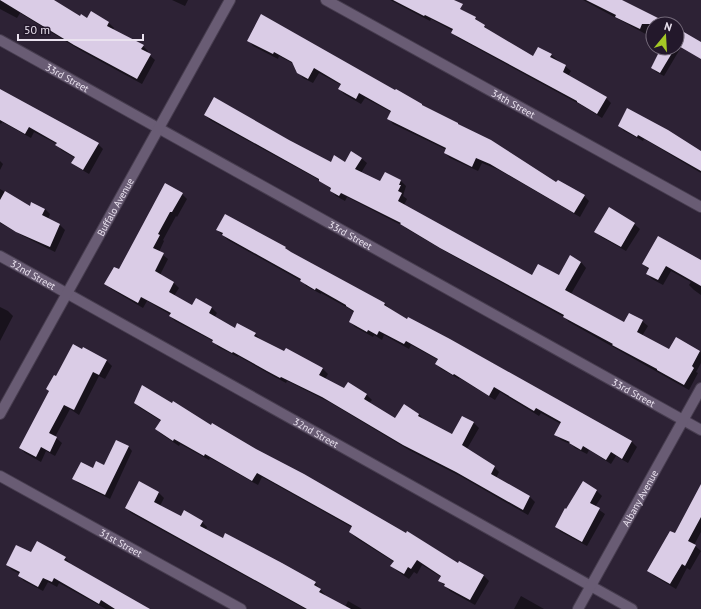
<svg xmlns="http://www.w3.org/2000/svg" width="701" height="609" font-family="'PT Sans',sans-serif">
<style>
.shadow{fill:#0007}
.building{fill:#dacce6}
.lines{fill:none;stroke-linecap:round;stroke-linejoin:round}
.street-casing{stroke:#473d4f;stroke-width:12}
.street{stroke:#695c74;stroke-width:10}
.labels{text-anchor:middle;stroke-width:4;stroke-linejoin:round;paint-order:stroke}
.street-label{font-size:10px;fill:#eae2ef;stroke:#23182b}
</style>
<rect width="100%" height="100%" fill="#2d2235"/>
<path class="shadow" d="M0,0H51L81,17L87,19L91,13L109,23L114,28L113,30L143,46L148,51L147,53L155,60L142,84L80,50L20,13L17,18L0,9Z
M172,0H188L185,6Z
M390,0H442L475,18L490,31L533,57L538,48L551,55L571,71L568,76L606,98L611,103L602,118L581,105L458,38L452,33L453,31L431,19L430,21Z
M583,0H619L666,24H653V38Z
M677,30L687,37L664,76L656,72L652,67L662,48H677Z
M248,40L396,92L422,105L557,183L584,196L589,201L580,217L497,169L482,163L478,171L450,158L445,153L447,150L393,124L388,118L391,112L365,98L361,104L344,94L339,89L341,85L319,73L313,83L303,78L298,72L294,64L279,56L278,59L253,46Z
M0,89L98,144L103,149L89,174L77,167L72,163L75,158L61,150L57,144L34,132L31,138L2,122L1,124L0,123Z
M205,115L289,141L331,163L345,164L361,158L367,163L361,173L380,183L385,173L401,181L406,186L403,196L407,199L404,205L532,276L559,277L570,256L581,262L586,268L571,294L625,324L630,314L642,321L648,326L642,336L669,350L700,351L701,353V363L696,372L698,373L689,390L569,322L564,317L446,252L407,229L403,226L347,197L345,201L336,196L331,191L332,190L321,181L210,120Z
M619,126L701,151V173L644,139L643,141L624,131Z
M0,161L3,164L0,170Z
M0,189L30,207L45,209L50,214L48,219L60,225L65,230L55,252L23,236L0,223Z
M182,194L187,199L177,217L176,216L163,240L164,241L159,252L168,259L160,275L174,283L179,288L174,296L192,307L212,308L217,313L214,318L235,329L255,334L260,339L284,353L286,349L323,369L328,374L325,379L344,390L367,395L372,400L369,403L395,419L419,414L424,420L453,435L463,417L474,423L479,428L467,449L494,467L499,472L496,478L530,497L535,502L528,515L462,477L409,450L329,402L287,381L286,383L273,376L238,356V357L218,347L213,341L175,321L170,316L171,315L147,301L143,308L111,289L106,284L119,271Z
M609,209L634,224L640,229L626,251L601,237L595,231Z
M217,230L285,248L290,252L384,303L390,309L408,320L450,339L632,442L637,447L628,463L616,456L611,464L589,450L587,454L575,448L572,445L561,440L556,435L561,424L541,413L539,416L500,392L495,400L459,378V379L441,369L436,364L438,360L411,345L409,349L384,335L382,340L374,335L373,337L355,327L350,322L355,313L348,308L321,293V294L306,286L303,282L228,240Z
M701,261V295L694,290L689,285L691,282L671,271L663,285L652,279L647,274L649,270L643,264Z
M0,307L8,311L13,316L0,341Z
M83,349L107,361L112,366L105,379L99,376L79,415L70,409L55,437L62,443L55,456L46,451L41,462L25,453L20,448L56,377Z
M135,403L211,426L458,564L484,576L489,581L475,605L450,591L439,580L441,577L422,565L417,574L414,572L409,579L397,571L392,566L394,562L356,538L350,532L353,528L262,477L258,485L210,458L209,460L180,444L179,446L161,434L156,429L161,421L140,408Z
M128,446L132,451L110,499L78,483L73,478L93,469L105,466Z
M140,483L159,493L164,498L160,506L181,518L202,522L207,527L206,530L315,583L325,595V596L345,607L348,601L362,609H305L131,513L126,508Z
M583,483L597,491L602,496L595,507L605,514L587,546L561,532L556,527Z
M701,486V532L694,545L701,551L690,570L687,568L676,589L654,576L648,571L675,535Z
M31,554L65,558L70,563L69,565L148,609H106L59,583L57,587L48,582L43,591L24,581L19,576L20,574L12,570L7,565Z
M521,596L544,609H514Z"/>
<path class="building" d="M0,0H54L80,16L81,14L87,18L91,11L109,22L107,26L144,45L141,49L151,54L137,79L74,45Z
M393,0H454L463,4L460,9L476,17L475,19L485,25L484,27L533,56L538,47L552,54L550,57L566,65L563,72L607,97L597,114L577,102V101L451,33L453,29L425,15L424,16Z
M586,0H622L670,24H642L640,29L615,17L616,15Z
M261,14L395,90L396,89L422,104V105L458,123V124L491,140L556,182L558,180L585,195L574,213L490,164L476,158L472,167L444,153L446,148L387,119L391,111L359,93L356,99L338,89L341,84L314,68L308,79L297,73L292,62L274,52L273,54L247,41Z
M677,28L701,42V59L677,45Z
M661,48H675L660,73L651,68Z
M0,89L99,143L83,170L71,163L75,157L55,145L57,143L29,127L25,134L0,120Z
M214,97L289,140L331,162L334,155L345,162L351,151L362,158L355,169L380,181L385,172L401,180L399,185H401L398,191L402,193L398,201L532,275L538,264L559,275L570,255L581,262L565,290L624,322L629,313L643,320L637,332L669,349L676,337L700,351L692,366L694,368L684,385L657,370V369L612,345L613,344L563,317L564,315L440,248L400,224L401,223L341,193L339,196L330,191L331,188L319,181V179L204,115Z
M627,108L668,130L701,151V171L638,135L637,137L618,126Z
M165,183L183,193L172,212H170L158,234L160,235L153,248L164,253L155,271L174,282L169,292L192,305L196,298L212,307L209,313L235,328L237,323L256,333L254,336L284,351L286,348L323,368L319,375L344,388L348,382L367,394L364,399L395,418L404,404L419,414L418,416L452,434L462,416L474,422L462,445L495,466L491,474L530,496L523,510L456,472L403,445L322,397L281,377L280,378L267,371L233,352L232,353L212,342L213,340L169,316L171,313L141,297L138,303L104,284L114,267L119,269Z
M5,191L30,206L31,202L45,209L42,215L60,224L50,247L16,232L0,222V200Z
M609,207L635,223L621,247L594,232Z
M225,214L286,247L285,248L291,252L385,303L384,305L407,319L408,317L450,339L632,441L622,459L611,452L606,460L583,446L581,450L569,443L570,442L554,435L561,422L536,408L534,411L494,387L489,396L454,374L453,375L435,364L438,359L406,341L404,344L379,331L377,335L368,330L367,332L349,322L354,311L346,306V305L316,288L315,290L300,281L301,279L222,235L223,233L216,230Z
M658,236L701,260V286L666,266L658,280L646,274L649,268L642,264Z
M73,344L82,349L83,347L107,360L99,375L93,372L74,410L64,405L49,433L57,437L50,452L41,447L36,457L19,448L49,391L46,389L54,375L56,376Z
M142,385L172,403L173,401L211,425L212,423L256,449L304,474L406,533L407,531L458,563L459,561L484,575L470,600L444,586L445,584L438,581L441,576L417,560L411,569L408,567L404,574L390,566L394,561L349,532L352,526L257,473L252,481L205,454L204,456L174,439L173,441L155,429L161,420L134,403Z
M116,440L129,446L105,495L72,479L81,462L93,468L96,461L104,465Z
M139,481L159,492L154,502L181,516L184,510L203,521L200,526L223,538L225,533L282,563L316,582L314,585L321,589L319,592L351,609H307L125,508Z
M583,481L597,490L590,503L600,508L582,542L555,527L565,508L566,509Z
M701,484V517L688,541L696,545L685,566L682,564L670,584L647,571L670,531L675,533Z
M37,541L66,557L64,560L150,609H115L101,600L99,604L54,578L52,582L43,578L38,587L18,576L20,572L6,565L16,545L31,552Z"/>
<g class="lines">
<g class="street-casing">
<g id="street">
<path id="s1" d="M326,0L701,207"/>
<path id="s2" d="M0,40L701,430"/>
<path id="s3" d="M0,256L632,609"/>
<path id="s4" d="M0,414L230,0"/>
<path id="s5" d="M0,476L241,609"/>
<path id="s6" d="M578,609L701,388"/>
</g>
</g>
<use href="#street" class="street"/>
</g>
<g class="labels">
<g class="street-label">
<text dy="4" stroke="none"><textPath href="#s2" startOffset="77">33rd Street</textPath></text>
<text dy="4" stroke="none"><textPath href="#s1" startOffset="214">34th Street</textPath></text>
<text dy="4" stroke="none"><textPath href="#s4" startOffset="237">Buffalo Avenue</textPath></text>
<text dy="4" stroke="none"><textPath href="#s2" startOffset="401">33rd Street</textPath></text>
<text dy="4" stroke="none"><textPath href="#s3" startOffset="38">32nd Street</textPath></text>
<text dy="4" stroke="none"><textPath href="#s2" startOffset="725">33rd Street</textPath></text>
<text dy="4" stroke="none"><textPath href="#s3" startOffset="362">32nd Street</textPath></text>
<text dy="4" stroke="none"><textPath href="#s6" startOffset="127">Albany Avenue</textPath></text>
<text dy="4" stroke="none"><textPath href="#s5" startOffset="138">31st Street</textPath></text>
</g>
</g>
<g transform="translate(665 36) rotate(18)"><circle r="19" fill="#23182b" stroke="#736979"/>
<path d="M0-3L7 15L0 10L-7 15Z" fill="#a4c825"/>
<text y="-6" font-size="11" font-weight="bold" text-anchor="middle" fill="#eae2ef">N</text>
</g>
<path d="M18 34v6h125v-6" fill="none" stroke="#eae2ef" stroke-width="2"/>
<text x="24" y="34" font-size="12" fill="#eae2ef" stroke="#23182b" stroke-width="3" paint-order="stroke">50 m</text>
</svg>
